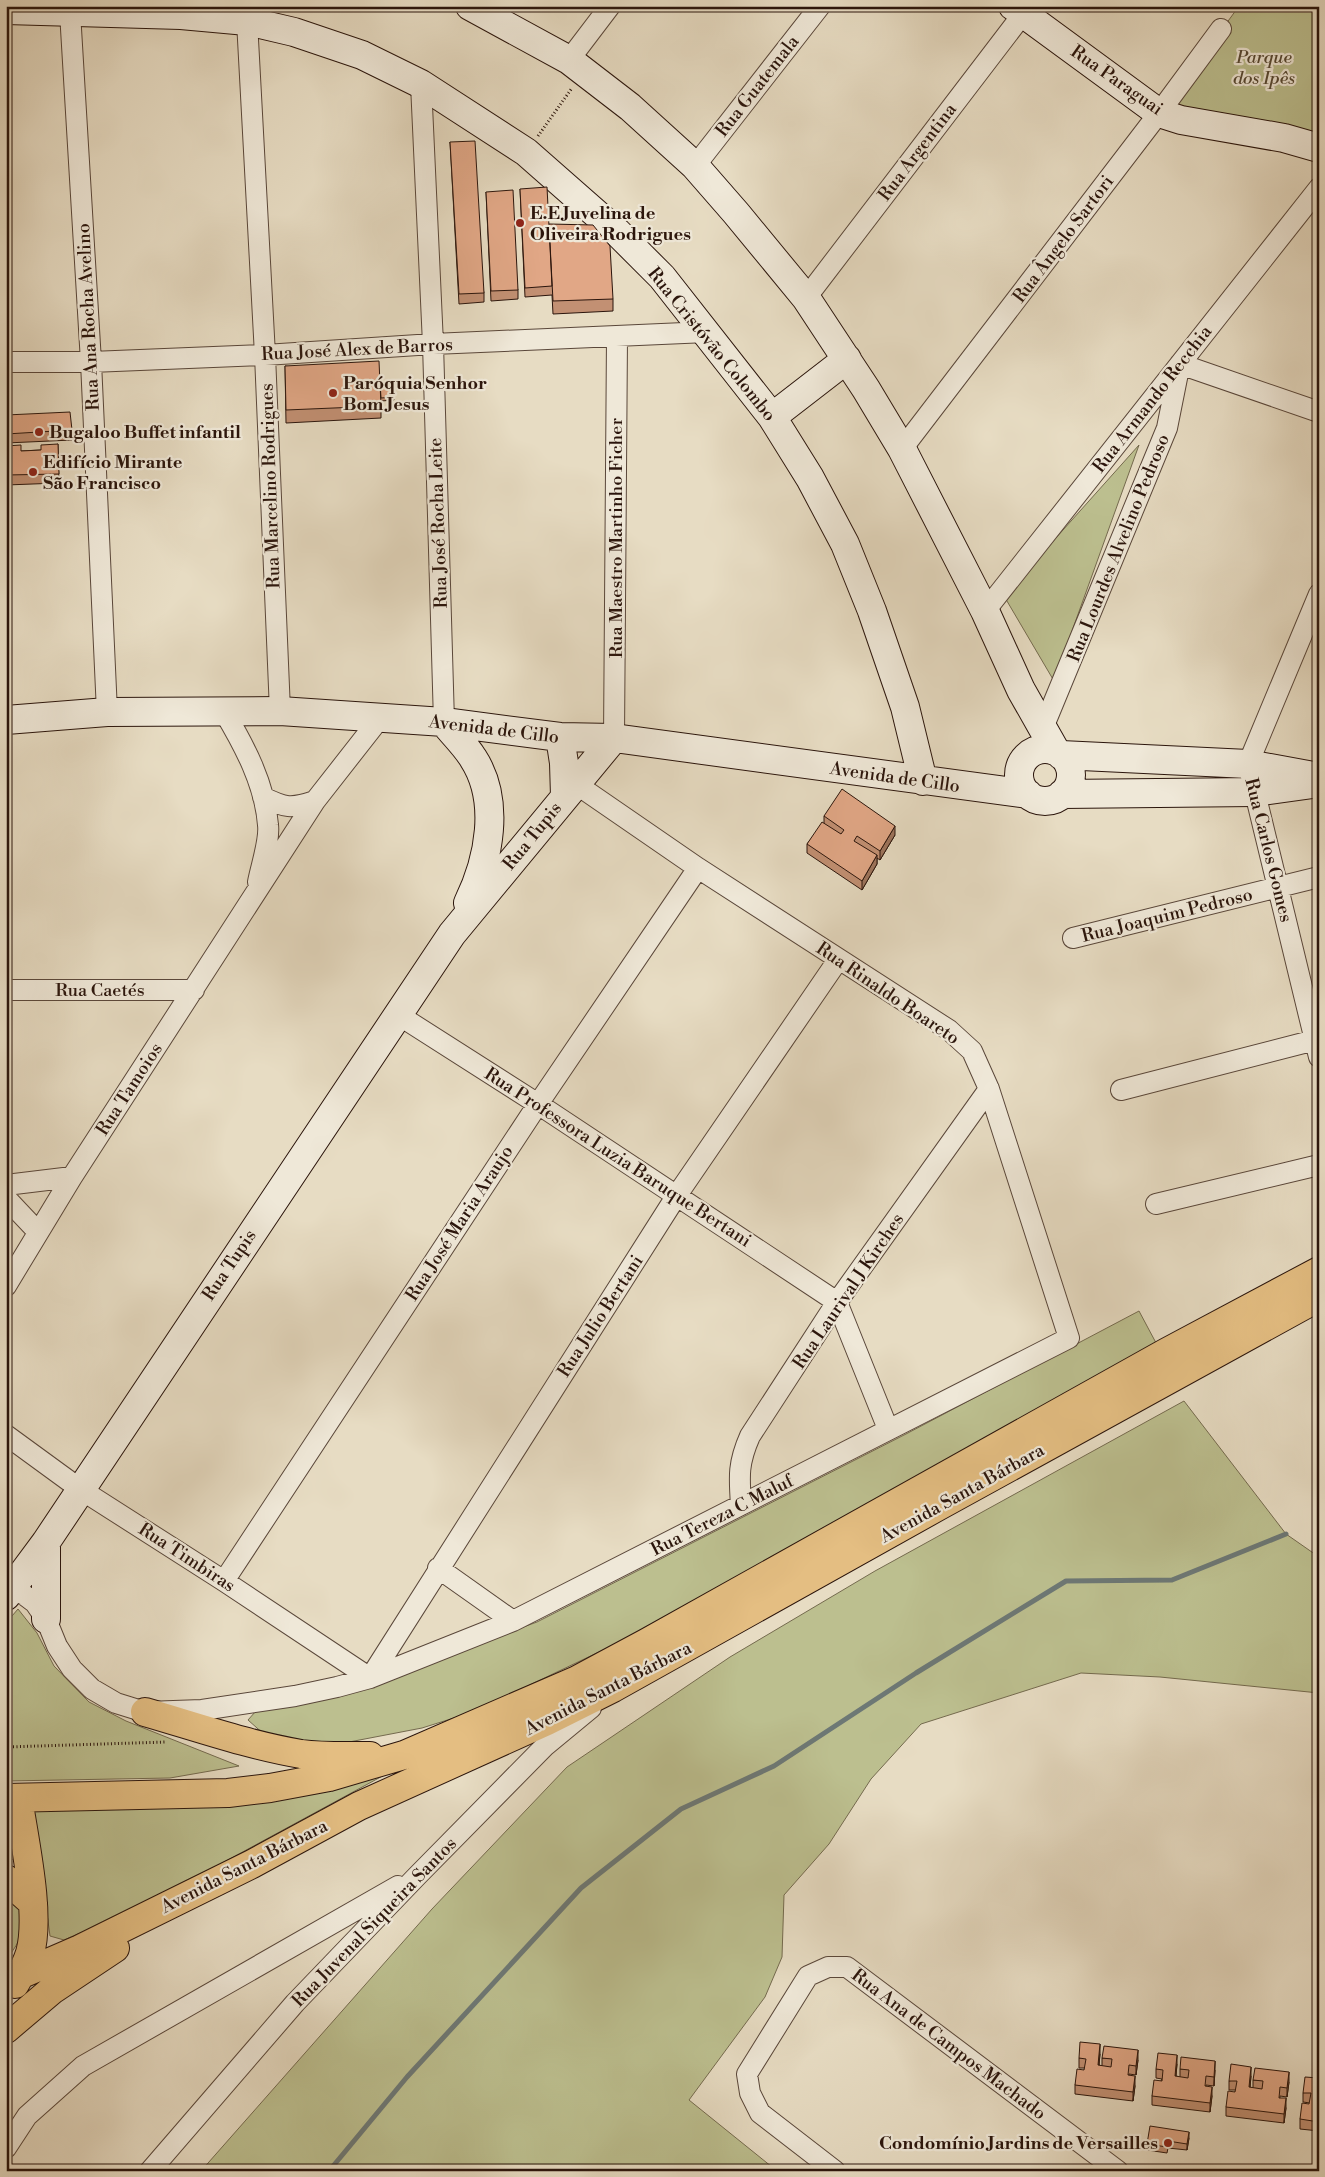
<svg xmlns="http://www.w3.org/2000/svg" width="1325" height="2177" font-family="'Libre Bodoni',serif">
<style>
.green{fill:#bcbf8f;stroke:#746a4e}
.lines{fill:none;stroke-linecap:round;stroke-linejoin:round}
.stream{stroke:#6d7875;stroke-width:5}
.street-casing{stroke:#5a473a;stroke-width:22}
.secondary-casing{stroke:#2b150c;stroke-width:30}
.primary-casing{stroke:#2b150c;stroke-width:30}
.path{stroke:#2b150c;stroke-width:3;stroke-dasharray:1 2.5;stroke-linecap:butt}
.street{stroke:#efe8d8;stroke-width:20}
.secondary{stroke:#efe8d8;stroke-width:28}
.primary{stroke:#e4be82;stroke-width:28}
.wall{fill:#c29073;stroke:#2b150c}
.shaded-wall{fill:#9e755e;stroke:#2b150c}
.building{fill:#e1a786;stroke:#2b150c}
.poi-dot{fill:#8f2418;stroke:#efe8d8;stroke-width:2}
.labels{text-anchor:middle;stroke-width:4.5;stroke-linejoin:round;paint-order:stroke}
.park-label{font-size:18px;font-style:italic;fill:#564833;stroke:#efe8d8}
.street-label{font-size:18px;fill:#2b150c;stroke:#efe8d8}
.poi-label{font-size:18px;font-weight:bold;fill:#2b150c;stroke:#efe8d8;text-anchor:start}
</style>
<rect width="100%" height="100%" fill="#e7dcc3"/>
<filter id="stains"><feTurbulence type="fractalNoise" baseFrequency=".004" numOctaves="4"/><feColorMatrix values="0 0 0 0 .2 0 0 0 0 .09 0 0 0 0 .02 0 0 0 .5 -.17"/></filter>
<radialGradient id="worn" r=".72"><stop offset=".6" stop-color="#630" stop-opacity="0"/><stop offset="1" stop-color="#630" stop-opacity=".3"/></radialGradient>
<path class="green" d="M1239,6H1319V135L1165,108Z
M1139,445L1054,681L1004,596Z
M1139,1311L1163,1356L683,1612L473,1712L422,1728L323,1747L266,1736L248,1720L263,1703L368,1684L537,1622L906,1434Z
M1184,1401L1286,1534L1319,1557V1693L1160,1677L1081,1673L921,1724L871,1779L829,1844L784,1895L782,1957L765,1997L689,2100L777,2171H201L432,1909L567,1767L730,1657L875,1571Z
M18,1609L37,1633L54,1666L89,1702L126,1721L239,1766L170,1778L6,1781V1623Z
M388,1773L145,1905L64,1940L50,1936L33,1809Z
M6,1810L18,1864L6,1854Z
M6,1883C21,1895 24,1922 19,1940C16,1947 10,1954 6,1961Z"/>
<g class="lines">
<path class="stream" d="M329,2171L407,2077L581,1888L681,1809L774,1766L916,1673L1066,1581L1172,1580L1286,1534"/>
<g class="street-casing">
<path id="street" d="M70,12L91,362L107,712
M247,21L265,355L280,711
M569,60L610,6
M421,84L433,344L444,722
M695,166L820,6
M806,298L1029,6
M6,362H91L265,355L433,344L707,332
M1180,364L1319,412
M902,449L1159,113L1221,29
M1319,594L1248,764L1319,1057
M985,611L1319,188
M223,710C244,745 265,784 268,825C270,840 261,866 258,882
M1043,728L1167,428L1179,368
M614,738L617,337
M263,797C285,808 291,809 315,801
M1073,938L1319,877
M6,990H194
M397,1014L538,1104L837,1302L888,1429
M1121,1090L1319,1039
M6,1185L72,1177
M6,1198L38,1232
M1156,1204L1319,1165
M6,1286L72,1177L315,801L380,718
M6,1435L80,1489L224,1581L370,1678
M741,1505C739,1476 738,1463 750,1436L837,1302L989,1089
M438,1568L513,1621
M224,1581L538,1104L698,868
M11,1591L23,1594L35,1603L46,1619L57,1646L72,1669L92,1689L116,1703L145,1712L202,1710L295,1696L337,1687L370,1678L513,1621L1069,1338L989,1089L972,1051L949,1030L698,868L576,784
M370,1678L677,1195L838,960
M6,2148L27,2116L83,2066L398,1886
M150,2171L295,2003L417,1876L545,1746L591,1708
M835,2171L760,2113L750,2093L747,2074L808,1976L828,1967H847L1118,2171"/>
</g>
<g class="secondary-casing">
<path id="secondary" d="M470,6L569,60L630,107L695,166L736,213L806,298L866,389L902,449L985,611L1021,690L1055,750
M1013,6L1159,113L1181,120L1284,138L1319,148
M6,10L181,15L247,21L294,32L362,55L421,84L526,152L617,232L662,277L772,417L810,478L845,544L872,611L905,707L923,781
M772,417L847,359
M6,720L107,712L280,711L444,722L560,737L614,738L1028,794
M444,722C453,734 465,745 473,758C501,801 489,860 468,903
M560,737L564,763L565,796
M1019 775a26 26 0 1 1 52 0a26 26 0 1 1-52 0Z
M1061,755L1248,764L1319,777
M1062,794L1254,792L1313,784
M46,1542V1619
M6,1596L46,1542L452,934L614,738"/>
</g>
<g class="primary-casing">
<path id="primary" d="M145,1712C197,1727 248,1745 301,1754C324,1757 347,1756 370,1756
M6,1798L228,1793L270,1788L329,1777L404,1755L577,1680L646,1643L1167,1352L1319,1271
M6,1879L33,1903
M6,1981L80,1949L252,1864L359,1806L547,1721L613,1688L937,1507L1319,1297
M15,1984C21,1974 27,1963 30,1953C41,1915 24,1839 18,1798
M6,2029L52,1990L115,1948"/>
</g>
<path class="path" d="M538,136L572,88
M6,1747L166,1742"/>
<use href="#street" class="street"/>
<use href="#secondary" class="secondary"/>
<use href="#primary" class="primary"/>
</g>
<path class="wall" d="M450,142L484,293V302L459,304Z
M520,189L549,228L613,299V311L553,314L552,295L525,297Z
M486,192L518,290V299L491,301Z
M285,366L380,382L394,397V400L381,401V418L286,423Z
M6,415L72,430V440L6,443Z
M58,444L59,483L6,485V446L21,451L41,450Z
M824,816L895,835L880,860L877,858V864L862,890L807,853V844L824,823Z
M1100,2054L1099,2065L1102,2066V2058L1138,2060L1136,2075L1129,2074V2075L1135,2086L1133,2101L1075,2094V2085L1084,2070L1085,2068H1079V2058Z
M1177,2064L1176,2076L1180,2077V2069L1215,2070L1214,2086L1206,2085V2086L1212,2096L1210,2112L1152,2105V2096L1162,2079L1156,2078V2069Z
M1251,2076L1250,2088H1253V2080L1289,2082L1287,2097L1280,2096V2098L1286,2108L1284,2123L1226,2116V2107L1236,2090H1229V2081Z
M1319,2078V2131L1300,2129V2119L1309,2104L1310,2103L1303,2102V2093Z
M1189,2138L1187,2150L1168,2148L1167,2153L1147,2150V2144Z"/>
<path class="shaded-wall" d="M895,826V835L880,860V851Z
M877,855V864L862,890V881Z
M1100,2044V2054L1098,2075V2065Z
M1138,2050V2060L1136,2075V2066Z
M1177,2055V2064L1175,2085V2076Z
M1215,2061V2070L1214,2086V2077Z
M1251,2067V2076L1249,2097V2087Z
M1289,2072V2082L1287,2097V2088Z
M1135,2076V2086L1133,2101V2092Z
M1212,2087V2096L1210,2112V2103Z
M1286,2098V2108L1284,2123V2114Z
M1189,2132V2138L1187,2150V2144Z"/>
<path class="building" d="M475,141L484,293L459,294L450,142Z
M547,187L552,286L525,288L520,189Z
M513,190L518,290L491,291L486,192Z
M549,224L593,225L610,246L613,299L553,301Z
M379,361L381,406L286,410L285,366Z
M393,381L394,397L381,398L380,382Z
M70,412L72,430L6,434V415Z
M58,444L59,474L6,475V446L21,445V451L41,450V445Z
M842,789L895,826L880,851L857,836L854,841L877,855L862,881L807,844L822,822L841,834L844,830L824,816Z
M1080,2042L1100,2044L1098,2065L1111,2067L1112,2059L1102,2058L1104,2046L1138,2050L1136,2066L1129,2065L1128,2075L1135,2076L1133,2092L1075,2085L1077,2069L1084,2070L1086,2059L1079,2058Z
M1158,2053L1177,2055L1175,2076L1188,2078L1189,2070L1180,2069L1181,2057L1215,2061L1214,2077L1206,2076L1205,2086L1212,2087L1210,2103L1152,2096L1154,2080L1162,2081L1163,2070L1156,2069Z
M1231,2064L1251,2067L1249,2087L1262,2089L1263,2081L1253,2080L1255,2068L1289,2072L1287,2088L1280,2087L1279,2098H1286L1284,2114L1226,2107L1228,2091L1235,2092L1237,2081H1229Z
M1305,2077L1319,2078V2122L1300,2119L1302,2103L1309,2104L1311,2093H1303Z
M1150,2126L1189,2132L1187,2144L1168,2141L1167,2147L1147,2144Z"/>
<g class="poi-dot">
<circle cx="520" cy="223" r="5"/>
<circle cx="333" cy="393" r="5"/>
<circle cx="39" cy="432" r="5"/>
<circle cx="33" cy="472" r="5"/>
<circle cx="1168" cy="2143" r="5"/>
</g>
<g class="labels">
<g class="park-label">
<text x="1264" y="63">Parque<tspan x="1264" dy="21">dos Ipês</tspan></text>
</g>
<g class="street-label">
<text transform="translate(1117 80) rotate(35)" y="6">Rua Paraguai</text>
<text transform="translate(757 86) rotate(-52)" y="6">Rua Guatemala</text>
<text transform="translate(917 152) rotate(-53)" y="6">Rua Argentina</text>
<text transform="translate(1063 239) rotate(-53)" y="6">Rua Ângelo Sartori</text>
<text transform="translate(88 317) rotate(-93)" y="6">Rua Ana Rocha Avelino</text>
<text transform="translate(712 344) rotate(51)" y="6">Rua Cristóvão Colombo</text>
<text transform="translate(357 349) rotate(-3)" y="6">Rua José Alex de Barros</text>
<text transform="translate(1152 399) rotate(-52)" y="6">Rua Armando Recchia</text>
<text transform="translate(270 486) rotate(-92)" y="6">Rua Marcelino Rodrigues</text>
<text transform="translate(438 523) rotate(-92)" y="6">Rua José Rocha Leite</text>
<text transform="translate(616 538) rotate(-90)" y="6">Rua Maestro Martinho Ficher</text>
<text transform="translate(1118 548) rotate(-68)" y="6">Rua Lourdes Alvelino Pedroso</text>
<text transform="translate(494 729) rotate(7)" y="6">Avenida de Cillo</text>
<text transform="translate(895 777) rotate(8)" y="6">Avenida de Cillo</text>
<text transform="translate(532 836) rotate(-51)" y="6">Rua Tupis</text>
<text transform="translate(1269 850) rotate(76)" y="6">Rua Carlos Gomes</text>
<text transform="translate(1167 915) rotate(-14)" y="6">Rua Joaquim Pedroso</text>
<text x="100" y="996">Rua Caetés</text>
<text transform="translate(888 993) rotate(34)" y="6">Rua Rinaldo Boareto</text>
<text transform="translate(129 1089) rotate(-57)" y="6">Rua Tamoios</text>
<text transform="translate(618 1157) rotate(33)" y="6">Rua Professora Luzia Baruque Bertani</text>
<text transform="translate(459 1223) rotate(-57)" y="6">Rua José Maria Araujo</text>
<text transform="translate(229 1265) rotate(-56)" y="6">Rua Tupis</text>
<text transform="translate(848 1291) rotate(-56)" y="6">Rua Laurival J Kirches</text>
<text transform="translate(600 1316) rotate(-57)" y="6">Rua Julio Bertani</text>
<text transform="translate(962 1493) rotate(-29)" y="6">Avenida Santa Bárbara</text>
<text transform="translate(722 1515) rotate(-27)" y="6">Rua Tereza C Maluf</text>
<text transform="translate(187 1557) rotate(33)" y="6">Rua Timbiras</text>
<text transform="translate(608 1688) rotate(-27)" y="6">Avenida Santa Bárbara</text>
<text transform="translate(244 1866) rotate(-27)" y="6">Avenida Santa Bárbara</text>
<text transform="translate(374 1922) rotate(-46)" y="6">Rua Juvenal Siqueira Santos</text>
<text transform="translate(949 2044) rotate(37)" y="6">Rua Ana de Campos Machado</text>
</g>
<g class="poi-label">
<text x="530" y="219">E.E Juvelina de<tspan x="530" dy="21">Oliveira Rodrigues</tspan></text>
<text x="343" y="389">Paróquia Senhor<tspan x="343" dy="21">Bom Jesus</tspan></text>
<text x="49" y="438">Bugaloo Buffet infantil</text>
<text x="43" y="468">Edifício Mirante<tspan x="43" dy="21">São Francisco</tspan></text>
<text x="1158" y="2149" text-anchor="end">Condomínio Jardins de Versailles</text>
</g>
</g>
<rect width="1325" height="2177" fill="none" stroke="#e7dcc3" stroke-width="25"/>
<rect x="8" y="8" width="1310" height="2162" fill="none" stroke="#2b150c" stroke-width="2.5"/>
<rect x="12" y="12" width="1300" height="2152" fill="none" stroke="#2b150c"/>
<rect width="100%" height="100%" filter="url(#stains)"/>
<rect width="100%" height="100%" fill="url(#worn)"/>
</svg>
